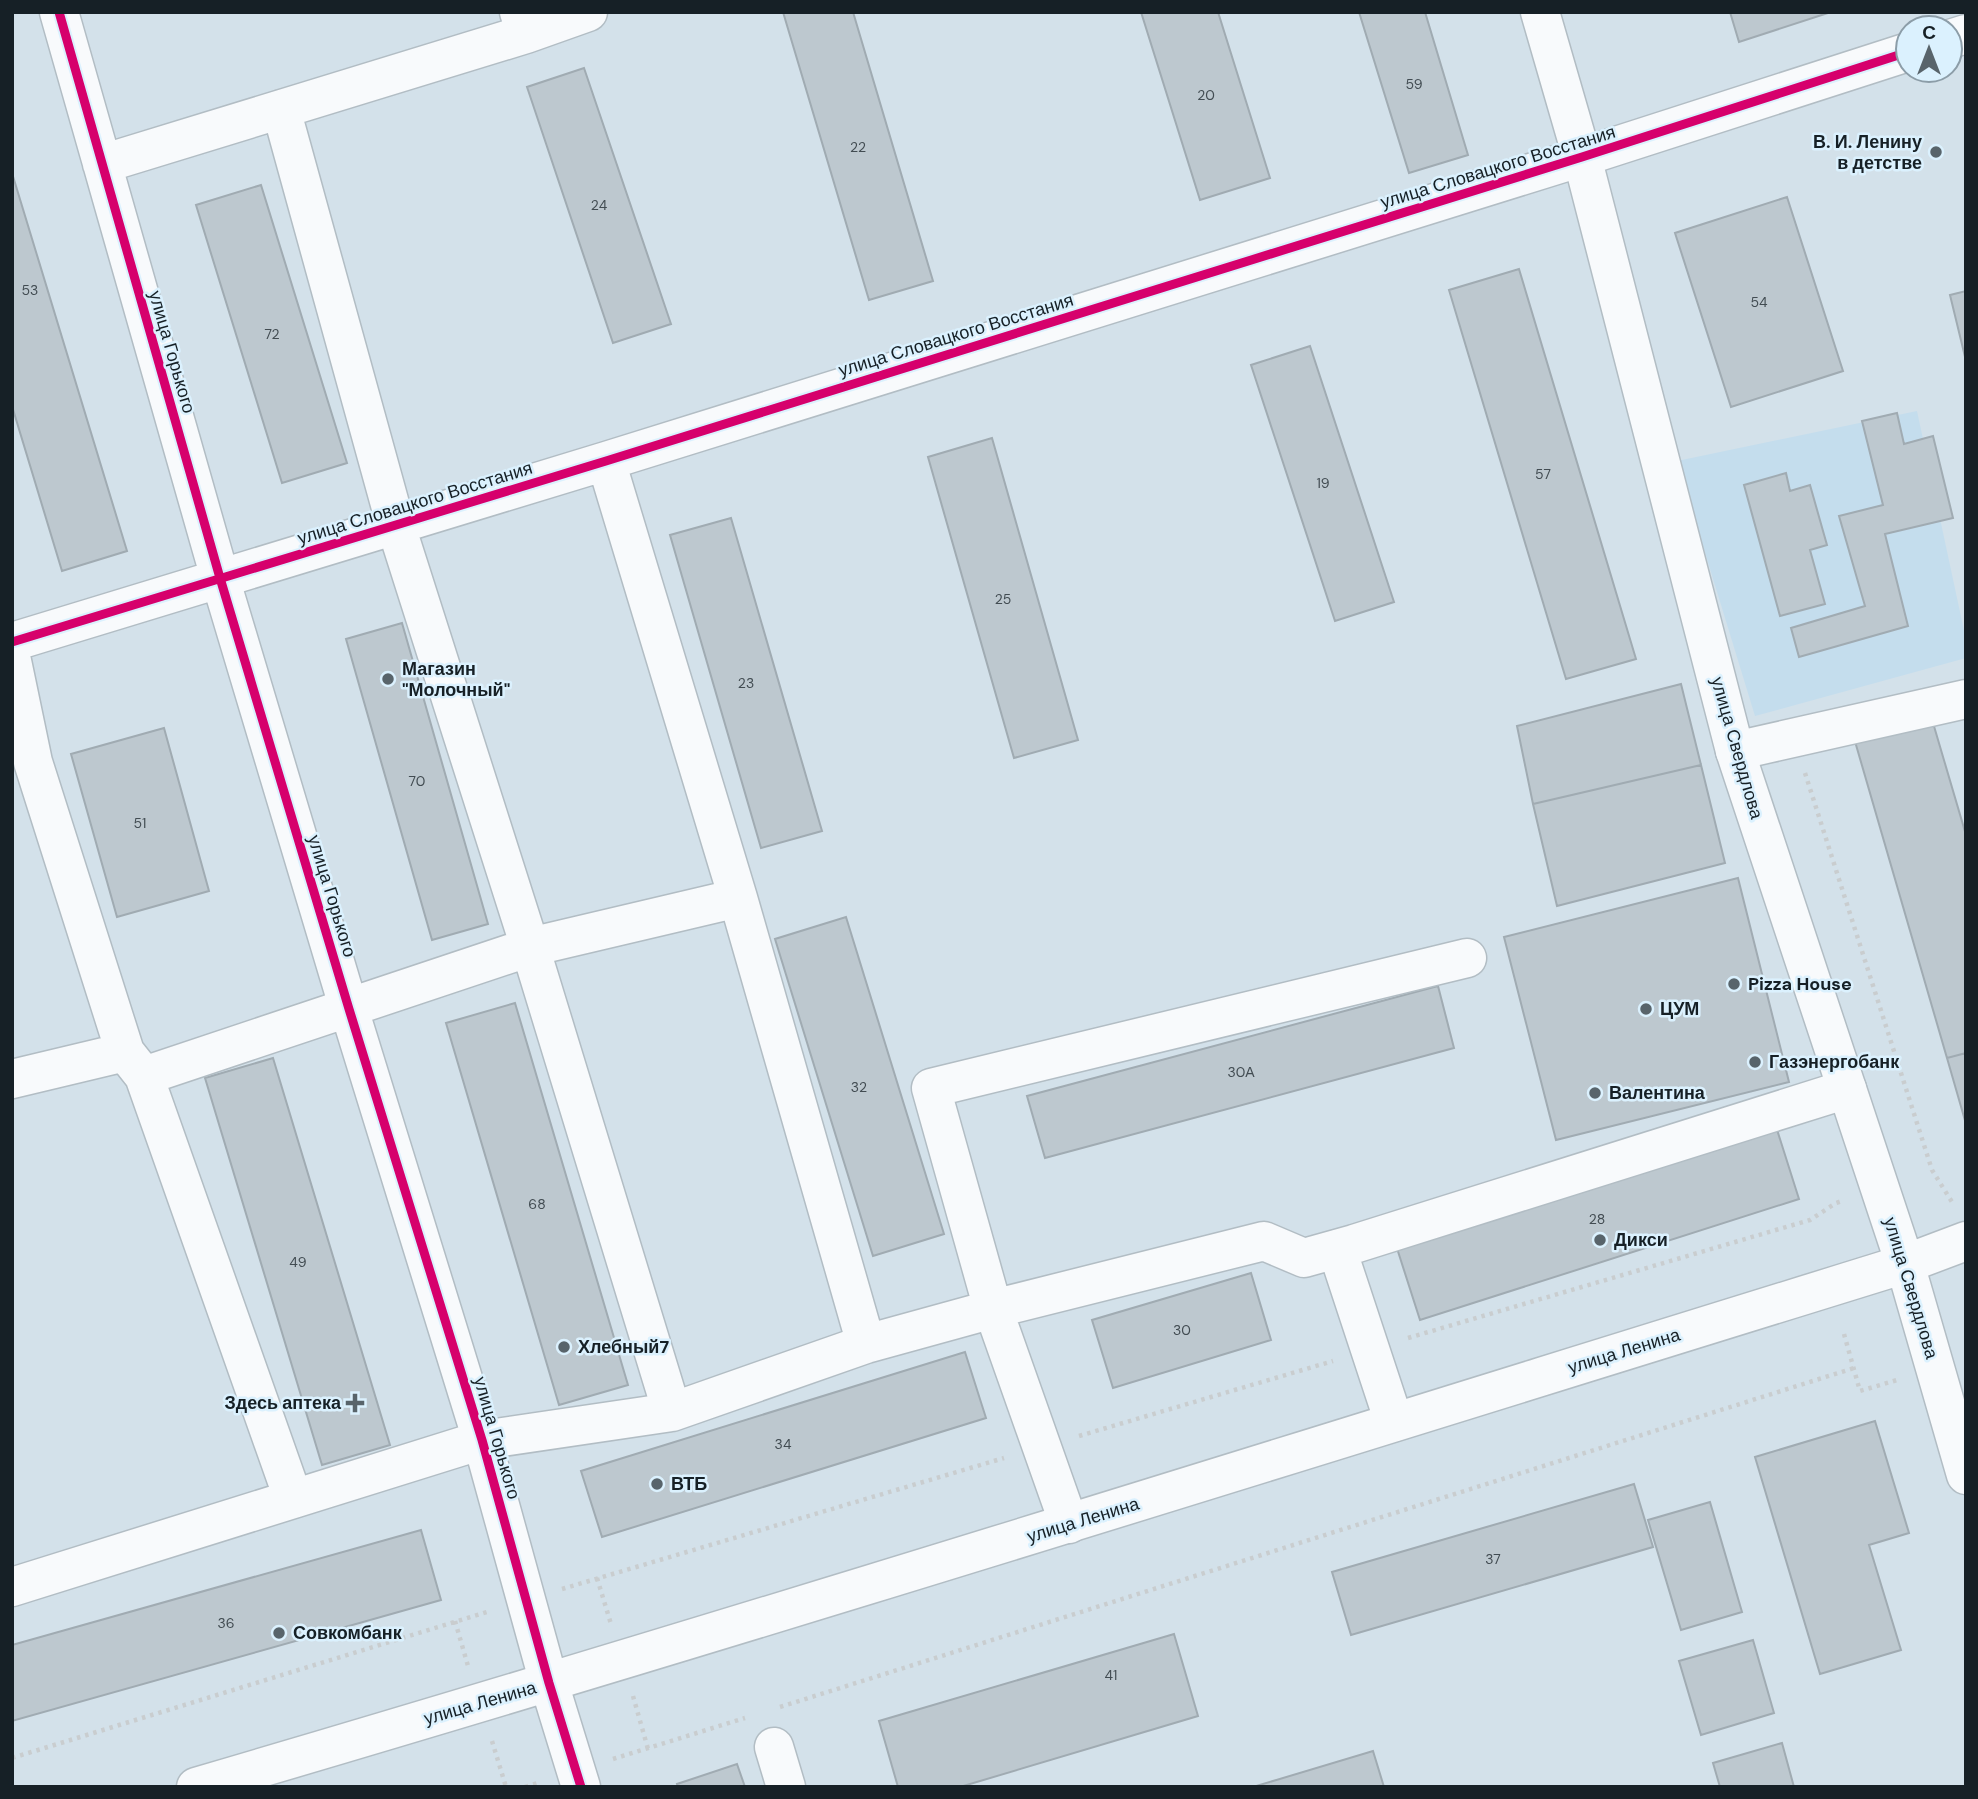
<svg xmlns="http://www.w3.org/2000/svg" width="1978" height="1799" font-family="'DM Sans',sans-serif">
<style>
.built{fill:#c4dded}
.building{fill:#bdc8cf;stroke:#a0abb2;stroke-width:2}
.lines{fill:none;stroke-linecap:round;stroke-linejoin:round}
.minor-casing{stroke:#b2bdc4;stroke-width:41}
.major-casing{stroke:#b2bdc4;stroke-width:41}
.path{stroke:#c9cdcf;stroke-width:4.5;stroke-dasharray:3.5 5;stroke-linecap:butt}
.minor{stroke:#f8fafc;stroke-width:38}
.major{stroke:#f8fafc;stroke-width:38}
.cycleway-casing{stroke:#dbf1fe;stroke-width:13}
.cycleway{stroke:#d6006c;stroke-width:9}
.poi-dot{fill:#58646b;stroke:#dbf1fe;stroke-width:2.5}
.labels{text-anchor:middle;stroke-width:5;stroke-linejoin:round;paint-order:stroke}
.number-label{font-size:14px;fill:#424c52}
.poi-label{font-size:18px;font-weight:bold;fill:#162026;stroke:#dbf1fe;text-anchor:start}
.street-label{font-size:18px;fill:#162026;stroke:#dbf1fe}
</style>
<rect width="100%" height="100%" fill="#d3e1ea"/>
<path class="built" d="M1917,411L1966,640V658L1755,716L1677,461Z"/>
<path class="building" d="M783,12H853L933,281L869,300Z
M1141,12H1218L1270,178L1200,200Z
M1359,12H1425L1468,155L1409,173Z
M1730,12H1831L1739,42Z
M584,68L671,324L613,343L527,87Z
M12,173L127,551L62,571L12,406Z
M261,185L347,463L282,483L196,205Z
M1787,197L1843,371L1731,407L1675,233Z
M1519,269L1636,659L1566,679L1449,290Z
M1966,291V361L1950,295Z
M1310,346L1394,602L1335,621L1251,365Z
M1897,413L1904,444L1933,436L1953,518L1885,534L1908,626L1799,657L1791,628L1865,606L1839,516L1883,505L1862,421Z
M992,438L1078,740L1014,758L928,457Z
M1786,473L1790,491L1810,485L1827,545L1810,550L1825,604L1780,616L1744,485Z
M731,518L822,831L761,848L670,535Z
M402,623L488,924L432,940L346,639Z
M1681,684L1701,765L1533,804L1517,726Z
M1931,716L1966,835V1053L1947,1058L1854,738Z
M164,728L209,891L117,917L71,754Z
M1701,765L1725,863L1557,906L1533,804Z
M1738,878L1789,1082L1556,1140L1504,937Z
M846,917L944,1234L873,1256L775,939Z
M1438,986L1454,1048L1045,1158L1027,1096Z
M515,1003L628,1385L559,1405L446,1023Z
M1966,1053V1124L1947,1058Z
M273,1058L390,1445L322,1465L205,1078Z
M1773,1117L1799,1199L1420,1320L1394,1239Z
M1251,1273L1271,1340L1113,1388L1092,1320Z
M965,1352L986,1418L602,1537L581,1471Z
M1875,1421L1909,1533L1869,1545L1901,1650L1820,1674L1755,1457Z
M1634,1484L1653,1547L1351,1635L1332,1572Z
M1710,1502L1742,1612L1681,1630L1648,1520Z
M421,1530L441,1600L12,1721V1645Z
M1174,1634L1198,1716L960,1787H898L879,1721Z
M1753,1640L1774,1713L1701,1735L1679,1661Z
M1782,1743L1794,1787H1720L1713,1763Z
M1373,1751L1384,1787H1253Z
M737,1764L745,1787H678L677,1784Z"/>
<g class="lines">
<g class="minor-casing">
<path id="minor" d="M59,12L220,578L349,1009L482,1440L549,1683L581,1787
M526,34L588,12
M1950,39L1966,34
M102,164L526,34L519,12
M606,461L738,898L530,947L672,1412
M12,642L606,461L1582,157L1908,52
M12,661L33,762L125,1052L144,1076L530,947L396,526L281,109
M1735,751L1966,699
M738,898L866,1344
M144,1076L293,1498
M12,1079L125,1052
M1337,1249L1394,1422
M1069,1524L993,1309L931,1088L1467,958
M12,1587L482,1440L672,1412L866,1344L993,1309L1264,1241L1304,1258L1354,1244L1847,1089
M774,1747L786,1787"/>
</g>
<g class="major-casing">
<path id="major" d="M1540,12L1582,157L1735,751L1905,1264L1966,1475
M196,1787C768,1619 1336,1440 1905,1264L1966,1241"/>
</g>
<path class="path" d="M1805,773L1932,1170L1952,1202
M1844,1334L1860,1391L1897,1380
M1408,1338L1810,1220L1836,1203L1842,1201
M1079,1436L1333,1361
M597,1578L611,1624
M562,1589L1004,1458
M455,1621L468,1666
M633,1696L648,1749
M780,1707L1854,1368
M492,1741L506,1787
M12,1758L490,1611
M613,1759L745,1718
M525,1787L538,1783"/>
<use href="#minor" class="minor"/>
<use href="#major" class="major"/>
<g class="cycleway-casing">
<path id="cycleway" d="M59,12L220,578L349,1009L482,1440L549,1683L581,1787
M12,642L606,461L1582,157L1908,52"/>
</g>
<use href="#cycleway" class="cycleway"/>
</g>
<g class="poi-dot">
<circle cx="1936" cy="152" r="7"/>
<circle cx="388" cy="679" r="7"/>
<circle cx="1734" cy="984" r="7"/>
<circle cx="1646" cy="1009" r="7"/>
<circle cx="1755" cy="1062" r="7"/>
<circle cx="1595" cy="1093" r="7"/>
<circle cx="1600" cy="1240" r="7"/>
<circle cx="564" cy="1347" r="7"/>
<path d="M351.5 1392.5h7v7h7v7h-7v7h-7v-7h-7v-7h7z"/>
<circle cx="657" cy="1484" r="7"/>
<circle cx="279" cy="1633" r="7"/>
</g>
<g class="labels">
<g class="number-label">
<text x="1414" y="89">59</text>
<text x="1206" y="100">20</text>
<text x="858" y="152">22</text>
<text x="599" y="210">24</text>
<text x="30" y="295">53</text>
<text x="1759" y="307">54</text>
<text x="272" y="339">72</text>
<text x="1543" y="479">57</text>
<text x="1323" y="488">19</text>
<text x="1003" y="604">25</text>
<text x="746" y="688">23</text>
<text x="417" y="786">70</text>
<text x="140" y="828">51</text>
<text x="1241" y="1077">30А</text>
<text x="859" y="1092">32</text>
<text x="537" y="1209">68</text>
<text x="1597" y="1224">28</text>
<text x="298" y="1267">49</text>
<text x="1182" y="1335">30</text>
<text x="783" y="1449">34</text>
<text x="1493" y="1564">37</text>
<text x="226" y="1628">36</text>
<text x="1111" y="1680">41</text>
</g>
<g class="poi-label">
<text x="1922" y="148" text-anchor="end">В. И. Ленину<tspan x="1922" dy="21">в детстве</tspan></text>
<text x="402" y="675">Магазин<tspan x="402" dy="21">"Молочный"</tspan></text>
<text x="1748" y="990">Pizza House</text>
<text x="1660" y="1015">ЦУМ</text>
<text x="1769" y="1068">Газэнергобанк</text>
<text x="1609" y="1099">Валентина</text>
<text x="1614" y="1246">Дикси</text>
<text x="578" y="1353">Хлебный7</text>
<text x="341" y="1409" text-anchor="end">Здесь аптека</text>
<text x="671" y="1490">ВТБ</text>
<text x="293" y="1639">Совкомбанк</text>
</g>
<g class="street-label">
<text transform="translate(1498 167) rotate(-17)" y="6">улица Словацкого Восстания</text>
<text transform="translate(956 335) rotate(-17)" y="6">улица Словацкого Восстания</text>
<text transform="translate(172 352) rotate(74)" y="6">улица Горького</text>
<text transform="translate(415 503) rotate(-17)" y="6">улица Словацкого Восстания</text>
<text transform="translate(1737 748) rotate(74)" y="6">улица Свердлова</text>
<text transform="translate(332 896) rotate(73)" y="6">улица Горького</text>
<text transform="translate(1911 1288) rotate(73)" y="6">улица Свердлова</text>
<text transform="translate(1624 1351) rotate(-17)" y="6">улица Ленина</text>
<text transform="translate(497 1438) rotate(74)" y="6">улица Горького</text>
<text transform="translate(1083 1520) rotate(-17)" y="6">улица Ленина</text>
<text transform="translate(480 1703) rotate(-16)" y="6">улица Ленина</text>
</g>
</g>
<rect width="1978" height="1799" fill="none" stroke="#162026" stroke-width="28"/>
<g transform="translate(1929 49)"><circle r="33" fill="#dbf1fe" stroke="#8c9da8" stroke-width="2"/>
<path d="M0-5L12 26L0 18L-12 26Z" fill="#58646b"/>
<text y="-10" font-size="19" font-weight="bold" text-anchor="middle" fill="#162026">С</text>
</g>
</svg>
